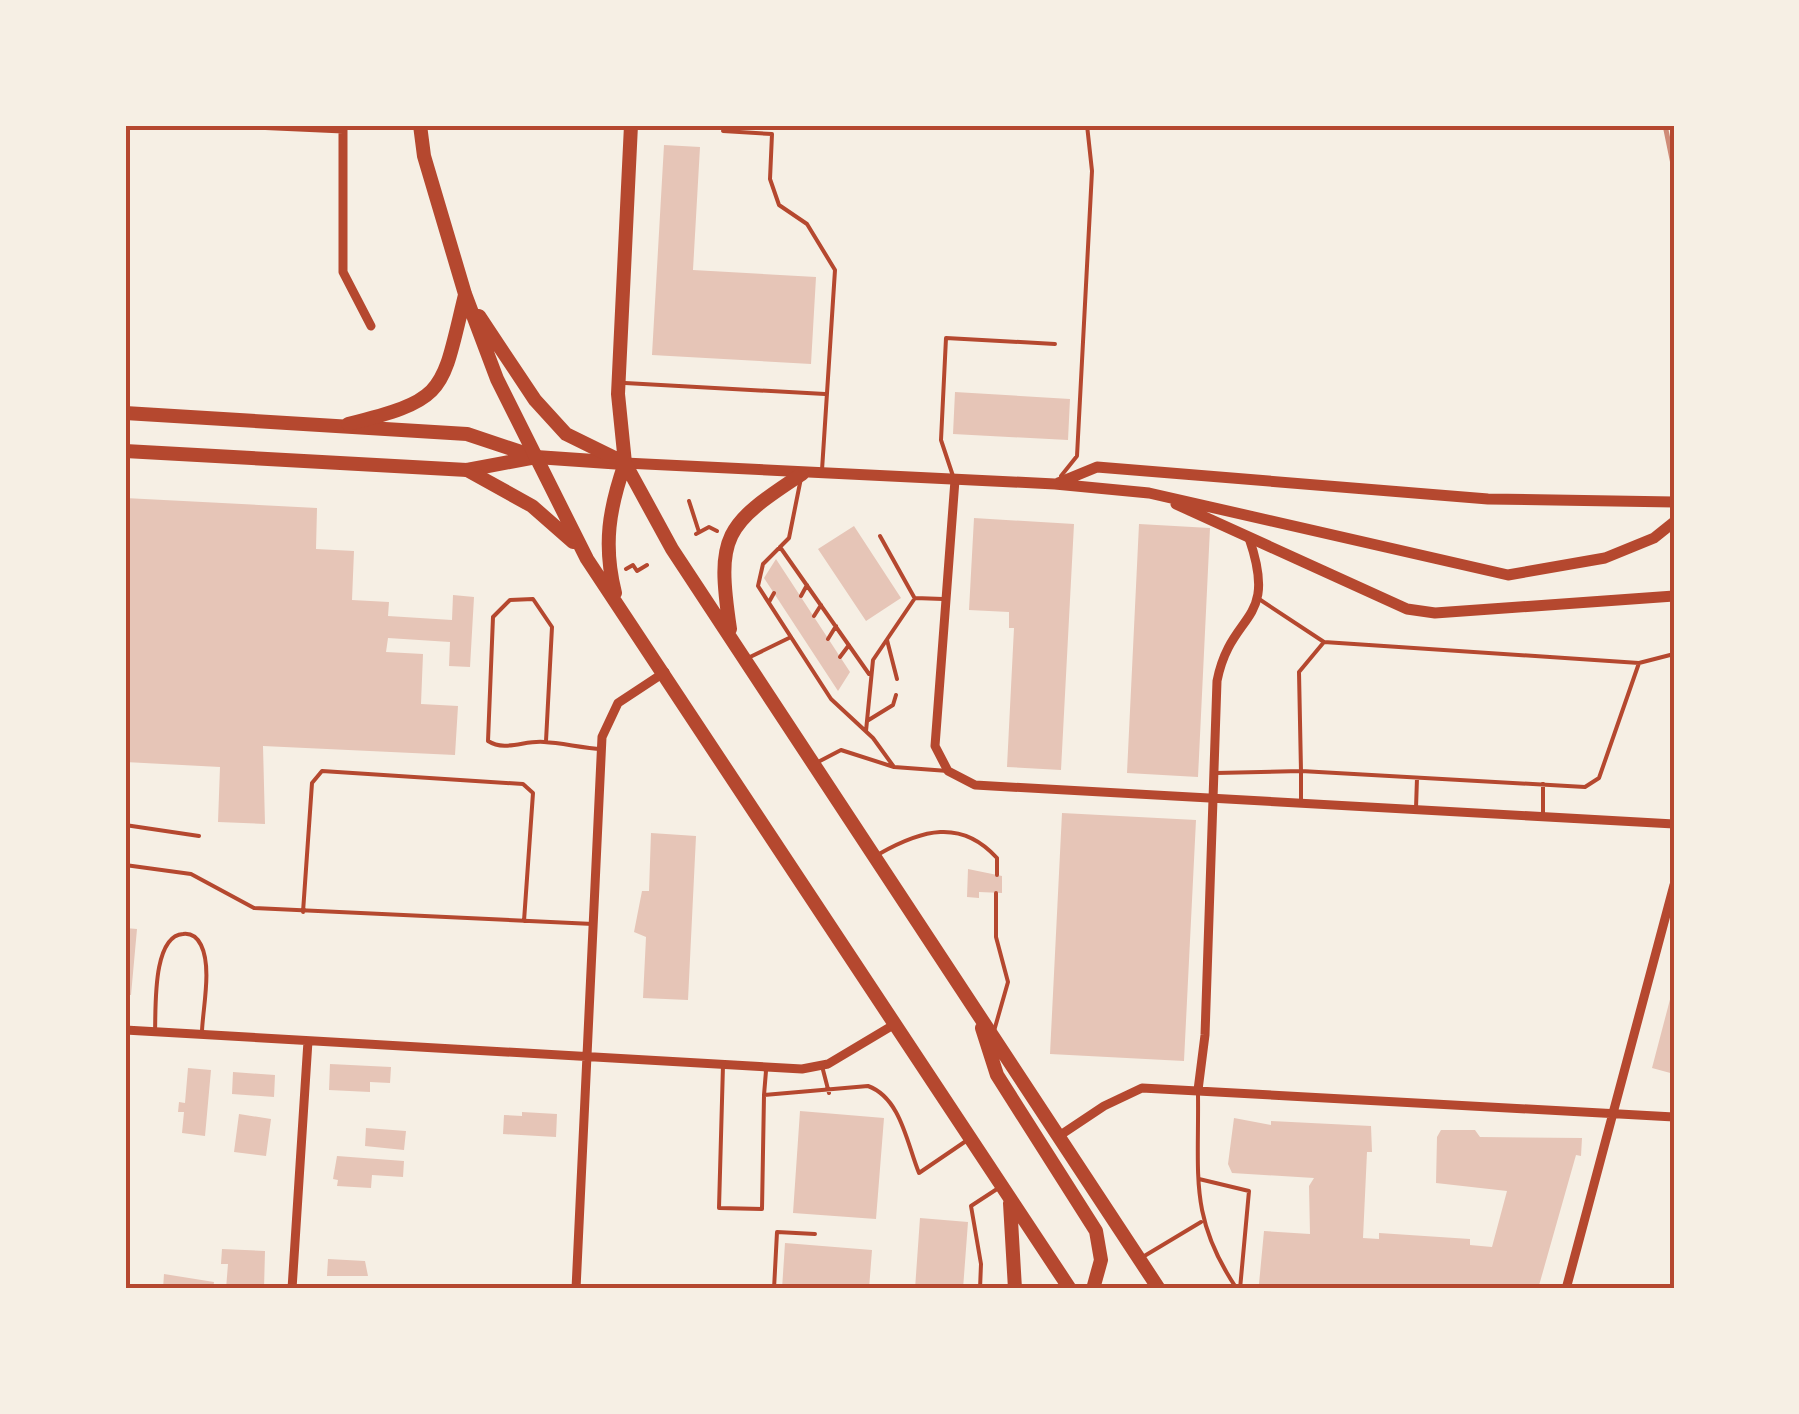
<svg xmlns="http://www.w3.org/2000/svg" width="1799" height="1414" font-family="Commissioner,sans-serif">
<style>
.building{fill:#e6c5b7}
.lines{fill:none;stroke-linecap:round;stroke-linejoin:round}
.path{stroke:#b5482f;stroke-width:4}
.service{stroke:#b5482f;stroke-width:4}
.minor{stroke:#b5482f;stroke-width:9}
.tertiary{stroke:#b5482f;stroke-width:11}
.primary{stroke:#b5482f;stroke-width:14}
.trunk{stroke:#b5482f;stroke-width:14}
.rail{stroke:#cf8b77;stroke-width:5}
.neatline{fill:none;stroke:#b5482f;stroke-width:4}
</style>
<rect width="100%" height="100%" fill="#f6efe4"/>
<path class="building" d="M664,145L700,147L693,270L816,277L811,364L652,355Z
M955,392L1070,399L1068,440L953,434Z
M125,498L317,508L316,549L354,551L352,600L389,602L388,616L452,620L453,595L474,597L470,667L449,666L450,642L388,638L386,652L423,654L421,704L458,706L455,755L263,746L265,824L218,822L220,767L125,762Z
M974,518L1074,524L1061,770L1007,767L1014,628H1009V612L969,610Z
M1139,524L1210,528L1198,777L1127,773Z
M854,526L901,598L866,621L818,549Z
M776,559L850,672L838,691L764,578Z
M1062,813L1196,820L1184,1061L1050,1054Z
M651,833L696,836L688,1000L643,998L646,937L634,932L642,891H649Z
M968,869L1002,876V893L979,892V898L967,897Z
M125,928L137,929L131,995H125Z
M1673,988L1674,989V1074L1652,1068Z
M330,1064L391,1067L390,1083L370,1082V1092L329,1090Z
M188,1068L211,1070L205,1136L182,1133L184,1112H178L179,1102L185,1103Z
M233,1072L275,1075L274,1097L232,1094Z
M800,1111L884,1118L876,1219L793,1213Z
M522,1112L557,1114L556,1137L503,1134L504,1115L522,1116Z
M239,1114L271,1119L266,1156L234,1152Z
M1234,1118L1271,1125V1121L1371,1126L1372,1152H1367L1363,1238L1379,1239V1233L1470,1239V1245L1492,1247L1507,1191L1436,1183L1437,1137L1441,1130H1475L1480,1137L1582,1138L1581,1156L1576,1155L1538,1289H1304L1259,1284L1264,1231L1310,1234L1309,1186L1314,1178L1232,1173L1228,1164Z
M366,1128L406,1131L404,1150L365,1146Z
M337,1156L404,1161L403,1177L372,1175L371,1188L337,1186L338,1180L333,1179Z
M920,1218L968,1222L963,1289H915Z
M785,1243L872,1250L869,1289H782Z
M222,1249L265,1251L264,1289H226L228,1264H221Z
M328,1259L365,1261L368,1276H327Z
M164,1274L214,1282L213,1289H163Z"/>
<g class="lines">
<path class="path" d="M689,501L699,532
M696,534L709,527L717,531
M626,569L633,565L637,571L647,565"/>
<path class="service" d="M723,131L772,134L770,179L779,205L807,224L835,270L822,470
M625,383L825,394
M953,476L941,440L946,338L1055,344
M1061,476L1077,456L1092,171L1087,125
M801,478L789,538L763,564L758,586L831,699L873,738L894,767
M880,536L914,597
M780,547L869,674
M801,596L807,585
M1259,599L1324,642L1639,663L1674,654
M769,602L774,593
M814,616L821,605
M828,639L836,626
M887,640L897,679
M1324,642L1299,672L1301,771L1585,787L1599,778L1639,663
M750,657L791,637
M840,657L849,645
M867,721L893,705L896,695
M866,731L873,660L915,598L943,599
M546,741L552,627L533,599L510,600L493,617L488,741C505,752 525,740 544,742C563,743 582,748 602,749
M818,762L841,750L894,767L948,771
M1216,773L1301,771V801
M1543,784V815
M1416,808L1417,778
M125,825L199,836
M879,854C921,830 961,818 997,858V875
M125,865L191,874L254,908L593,924
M303,912L312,783L322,771L523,784L533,793L524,921
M994,1031L1008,982L996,937V893
M155,1032C156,1010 152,936 183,934C191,933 197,937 201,945C212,967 203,1007 202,1031
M723,1065L719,1208L762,1209L764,1095
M822,1066L829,1093
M766,1071L764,1095L868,1086C901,1098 907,1144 919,1173L966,1141
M1198,1095C1199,1177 1189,1218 1237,1289
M1199,1179L1249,1191L1240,1289
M1141,1258L1201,1222
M774,1289L777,1232L815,1234
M980,1289L981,1264L971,1206L997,1189"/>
<path class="minor" d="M254,125L343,129
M343,125V272L371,326
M955,480L935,746L948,771L975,785L1674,824
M125,1030L802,1069L828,1064L895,1024
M1198,1090L1205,1035L1217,681C1231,610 1279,625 1249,538
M1059,1136L1104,1106L1142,1088L1674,1117
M292,1289L308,1041
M576,1289L602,737L618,703L665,672
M1566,1289L1674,885"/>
<path class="tertiary" d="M625,463L1055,484L1149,493L1508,575L1605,558L1654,538L1674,522
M1058,483L1097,467L1488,499L1674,502
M1176,504L1407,609L1435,613L1674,596"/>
<path class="primary" d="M125,413L467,434L536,457
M125,451L467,470L536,457L623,463"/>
<path class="trunk" d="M420,125L424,156L465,294L497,379L587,559L1070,1289
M631,125L618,394L625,463L672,549L1159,1289
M479,316L535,400L566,434L625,463
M348,424C448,399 441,393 465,295
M467,470L532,506L573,542
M615,593C603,545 609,509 625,463
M730,629C716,535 724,525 802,474
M982,1028L997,1075L1096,1231L1101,1260L1093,1289
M1010,1203L1015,1289"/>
<path class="rail" d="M1665,125L1674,169"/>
</g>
<rect width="1799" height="1414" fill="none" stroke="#f6efe4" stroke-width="255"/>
<rect x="128" y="128" width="1544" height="1158" class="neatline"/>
</svg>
